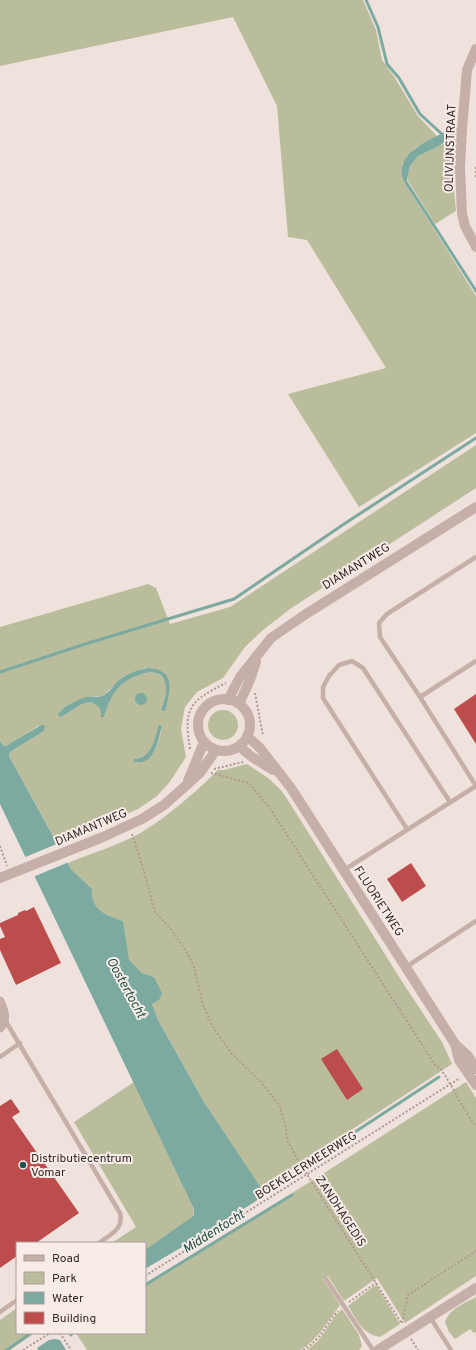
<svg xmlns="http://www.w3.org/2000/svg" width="476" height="1350" font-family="Overpass,sans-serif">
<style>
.green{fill:#babd9c;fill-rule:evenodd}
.water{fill:#7caaa1}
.pier{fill:#efe1db}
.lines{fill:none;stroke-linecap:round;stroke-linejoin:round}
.stream{stroke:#7caaa1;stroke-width:3}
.building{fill:#bc4d4c}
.path{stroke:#b29892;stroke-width:2;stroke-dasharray:2 2;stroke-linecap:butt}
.service{stroke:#c6afa8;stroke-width:4.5}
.minor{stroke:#c6afa8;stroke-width:9}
.tertiary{stroke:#c6afa8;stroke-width:10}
.poi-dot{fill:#215249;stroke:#f7ece7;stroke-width:1.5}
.labels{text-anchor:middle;stroke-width:4;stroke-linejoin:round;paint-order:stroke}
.street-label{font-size:12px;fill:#342827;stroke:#f7ece7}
.poi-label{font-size:12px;fill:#342827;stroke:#f7ece7;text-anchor:start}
.water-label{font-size:13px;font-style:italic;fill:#215249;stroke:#f7ece7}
</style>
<rect width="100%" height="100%" fill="#efe1db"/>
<path class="green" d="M0,0H363L376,30L382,60L395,78L418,116L437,136L415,148L402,164V178L476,296V433L359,507L288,394L386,368L307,240L288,237L277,106L233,17L0,66Z
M457,127L454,189L456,211L435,224L407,179L410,166L418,156L439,146L449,140L445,132Z
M476,445V488L290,609L263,630L245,647L223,678L197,692L185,707L181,729L186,757L169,783L157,796L138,809L57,843L9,756L10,752L44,731V725L38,726L6,747L4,746L0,741V627L148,584L156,588L170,624L230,607ZM148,668C156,668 162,671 167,677L169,696L161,710C163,702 168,691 166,683C161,666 136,674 126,681C121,684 116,690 113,694C108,701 106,709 104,717H101C101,712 102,708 97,705C85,696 72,713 61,717L59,712L72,703L87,697L103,696L124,676L140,670ZM162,726C159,742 155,762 136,763L134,759C152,757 156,740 162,726Z
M208 725a15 15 0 1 1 30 0a15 15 0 1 1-30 0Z
M247,764L268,778L281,790L291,805L403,983L442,1042L452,1064L261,1189L204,1102L158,1020L152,1004L159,1000L154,977L142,973L128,960L123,921C106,915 91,910 92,889L71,869L68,863C92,853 119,845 142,832C167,817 197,791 218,770H224Z
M134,1082L190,1200C194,1210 197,1213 188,1221L145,1250V1243H112L136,1227L74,1122Z
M466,1082L476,1098V1276L405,1323L377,1278L344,1301L328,1276L323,1279L340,1305C327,1322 318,1340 300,1350H87L76,1333H145V1284L318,1177Z
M374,1286H377L400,1324L380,1337C362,1334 357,1320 348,1306Z
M476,1297V1332L474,1333L470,1329L455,1339L449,1332L445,1322C449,1309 465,1303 476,1297Z
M17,1308V1333H35L10,1350H0V1320Z
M342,1309L359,1335L362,1346L359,1350H307L318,1341L336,1315Z"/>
<path class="water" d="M445,132L449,139L439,146L418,156L410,166L407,179L404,182C392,155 427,141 445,132Z
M148,668C177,669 170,693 165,711L161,710C163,703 167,694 166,686C164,661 129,676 119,687C111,696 107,706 104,717H101C101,711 101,707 95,704C83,698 72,713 61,717L58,715C61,707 77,700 86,697C92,696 99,698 104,695C109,692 112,688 115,684C124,674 135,671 148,668Z
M135 699a6 6 0 1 1 12 0a6 6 0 1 1-12 0Z
M41,725H44L45,726L44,731L10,752L9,756L71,869L92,889C91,910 106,915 123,921L129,960L142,973L154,977L162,993L159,1000L152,1004L158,1020L204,1102L261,1188L285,1174L288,1179C242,1212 194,1240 145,1269V1250L192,1217L194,1214V1209L0,804V741L4,746H6Z
M159,725L162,726C158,741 155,766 134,762V759C153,757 154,740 159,725Z
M55,1339L60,1340L66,1350H38L37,1348L49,1340Z"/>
<path class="pier" d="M59,843L69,862L33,877L23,858Z"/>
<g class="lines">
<path class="stream" d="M366,0L378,27L387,64L399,78L420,114L444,136
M405,177L406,182L476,291
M0,672L82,645L234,599L344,524L476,438
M309,1162L439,1077
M145,1285L292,1195
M71,1335L72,1333
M7,1350L31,1333"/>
</g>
<path class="building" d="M476,694V744L454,709Z
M411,863L426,886L402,902L387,879Z
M34,907L61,963L16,985L0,950V939L5,937L0,926V923L18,915V913L25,910L26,911Z
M337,1049L363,1089L347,1100L321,1059Z
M11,1099L20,1112L12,1117L79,1213L36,1243H17V1256L0,1268V1106Z"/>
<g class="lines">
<path class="path" d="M476,167V177
M255,693L263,736
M190,749C183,707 190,701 226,683
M214,769L243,762
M211,773L249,783L271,810L435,1065L441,1069L457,1095L458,1099L476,1127
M132,834L143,868L155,912L171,929L188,954L194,967L203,1005L213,1027L232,1054L261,1082L279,1105L286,1128L287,1140L299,1162L402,1324
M0,846L7,866
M145,1276L460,1078
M349,1302L376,1283
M402,1323L408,1295L476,1251
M60,1333L71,1350
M411,1339L418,1350
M23,1350L50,1333
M303,1350C322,1339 325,1325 338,1311"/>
<path class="service" d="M476,557L387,614L379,623L380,637L420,697L476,786
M420,697L476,661
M407,829L323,698V687L329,676L339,665L352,661L363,668L450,802
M344,870L476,786
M406,967L476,921
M5,1020L120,1213C124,1229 111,1234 99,1243
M0,1057L20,1043
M326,1279L373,1350
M0,1312L17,1300
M430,1317L451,1350"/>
<path class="minor" d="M0,1001C4,1010 8,1020 0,1028"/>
<path class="tertiary" d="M476,49L467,70L462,129L460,168L462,214L465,226L476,247
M198 725a26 26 0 1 1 52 0a26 26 0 1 1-52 0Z
M228,700L240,677L271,638L306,614L476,507
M239,704L250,680L256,662
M247,736L260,748L291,788L455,1044L468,1056L476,1069
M239,746L252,757L273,770
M188,781L204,742
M0,878L103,837L142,819L164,805L200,773L216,750
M455,1044L459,1060L476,1085
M378,1350L476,1288"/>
</g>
<circle class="poi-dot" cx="23" cy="1165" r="4"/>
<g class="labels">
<g class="street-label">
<text transform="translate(450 148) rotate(-88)" y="4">OLIVIJNSTRAAT</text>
<text transform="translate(356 566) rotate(-32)" y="4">DIAMANTWEG</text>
<text transform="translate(91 827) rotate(-23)" y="4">DIAMANTWEG</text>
<text transform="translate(379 901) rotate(57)" y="4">FLUORIETWEG</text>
<text transform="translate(306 1165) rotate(-32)" y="4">BOEKELERMEERWEG</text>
<text transform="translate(341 1211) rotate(57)" y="4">ZANDHAGEDIS</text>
</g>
<g class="poi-label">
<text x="31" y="1162">Distributiecentrum<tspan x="31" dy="14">Vomar</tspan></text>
</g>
<g class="water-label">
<text transform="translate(127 987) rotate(61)" y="5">Oostertocht</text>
<text transform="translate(213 1231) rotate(-32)" y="5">Middentocht</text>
</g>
</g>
<rect x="16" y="1242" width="130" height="92" fill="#f7ece7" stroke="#a99e9a"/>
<rect x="24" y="1255" width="20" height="6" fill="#c6afa8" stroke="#a99e9a"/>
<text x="52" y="1262" font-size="12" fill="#342827">Road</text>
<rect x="24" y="1272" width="20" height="12" fill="#babd9c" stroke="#a99e9a"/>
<text x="52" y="1282" font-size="12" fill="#342827">Park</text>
<rect x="24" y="1292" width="20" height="12" fill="#7caaa1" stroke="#a99e9a"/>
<text x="52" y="1302" font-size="12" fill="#342827">Water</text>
<rect x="24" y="1312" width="20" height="12" fill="#bc4d4c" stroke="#a99e9a"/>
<text x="52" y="1322" font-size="12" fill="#342827">Building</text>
</svg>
